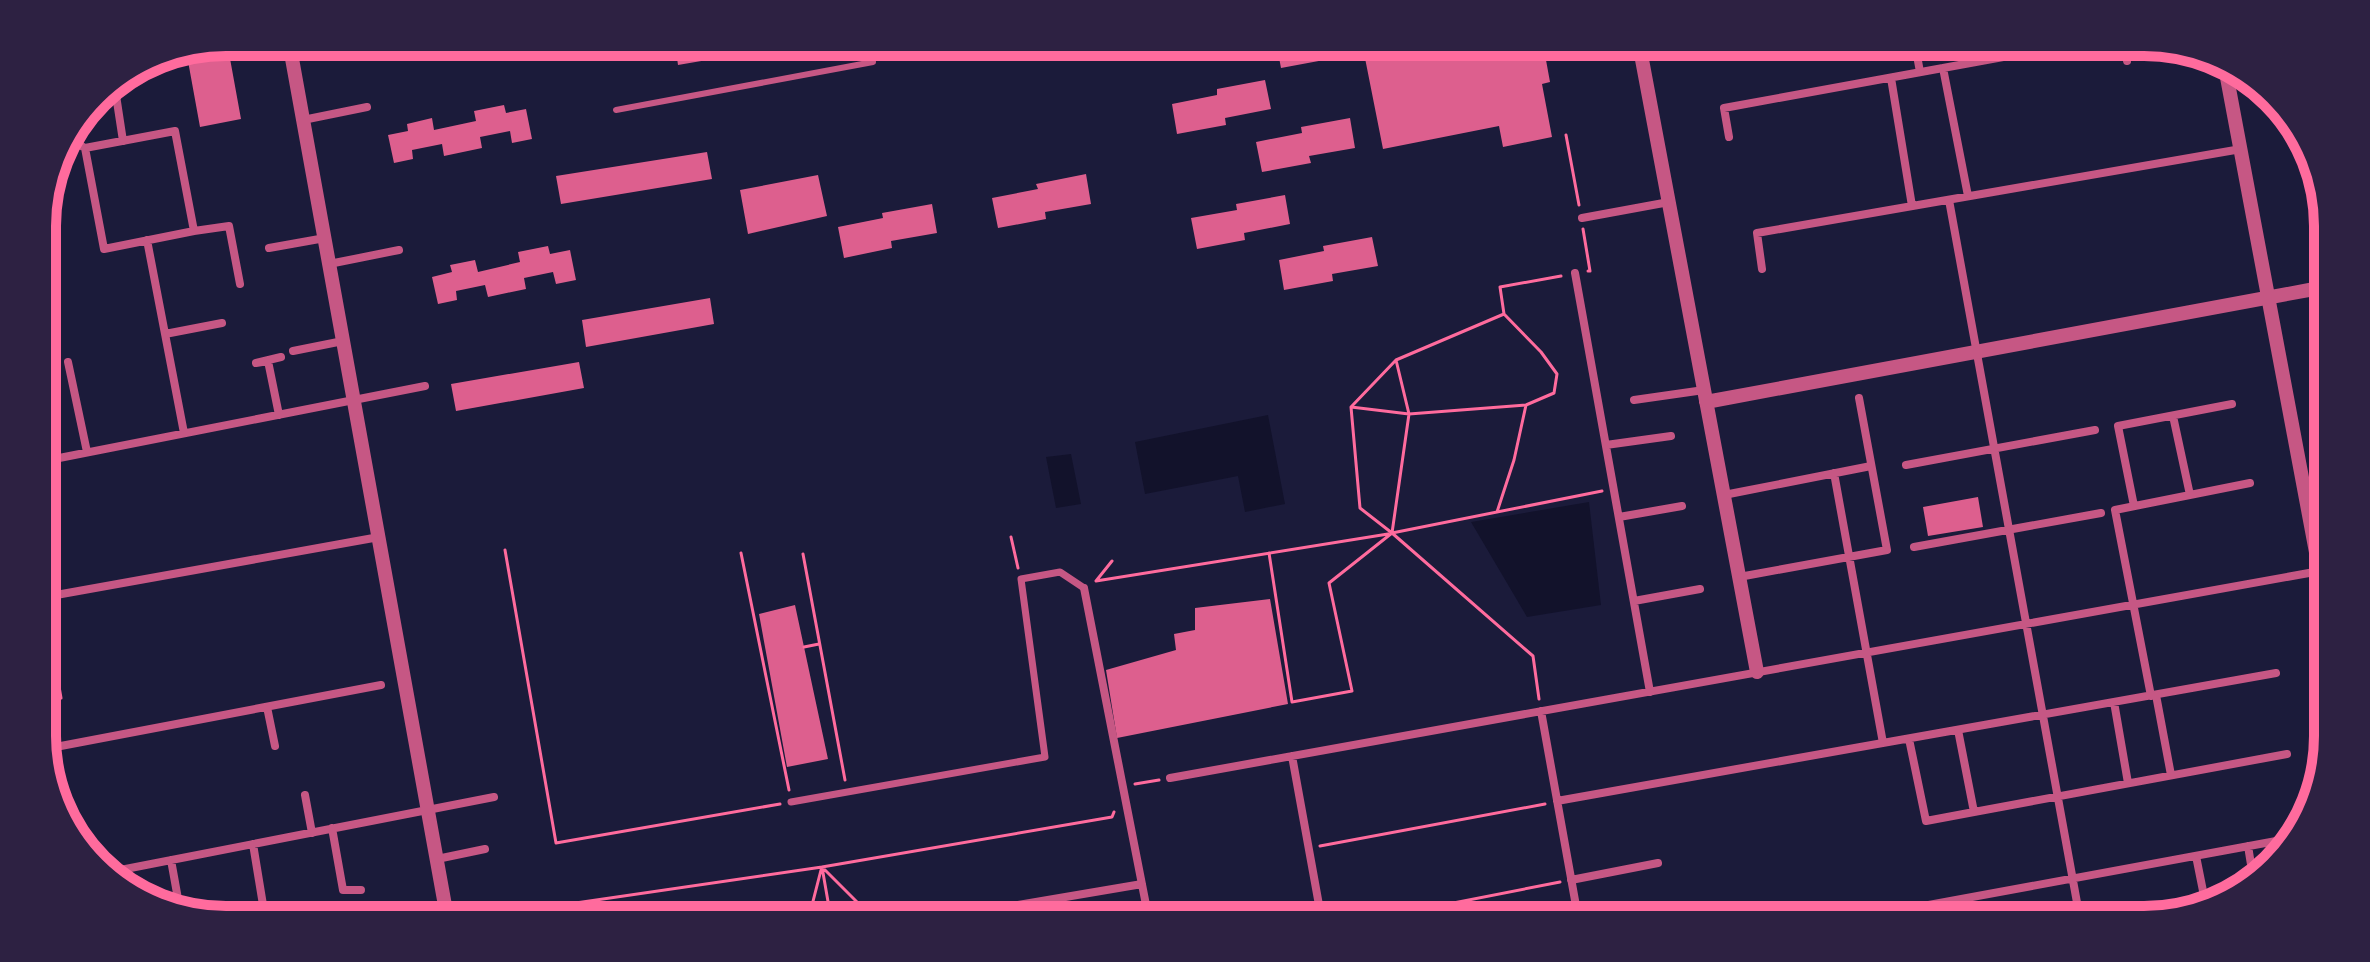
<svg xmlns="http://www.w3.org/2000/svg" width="2370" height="962" font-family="Karla,sans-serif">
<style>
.water{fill:#12122b}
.building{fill:#dd5f8e}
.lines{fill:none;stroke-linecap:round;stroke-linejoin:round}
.path{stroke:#ff6b9d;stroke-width:3}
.service{stroke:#c65784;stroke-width:6}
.pedestrian{stroke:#c65784;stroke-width:7}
.minor{stroke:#c65784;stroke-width:8}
.tertiary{stroke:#c65784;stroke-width:14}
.primary{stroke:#ff6b9d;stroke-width:18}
.rim{fill:none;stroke:#ff6b9d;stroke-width:10}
</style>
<rect width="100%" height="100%" fill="#1b1b3a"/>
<path class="water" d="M1268,415L1285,504L1245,512L1238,476L1145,494L1135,442Z
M1071,454L1081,504L1056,508L1046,457Z
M1589,502L1601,605L1527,617L1471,522Z"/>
<path class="building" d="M227,42L241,119L200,127L186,50Z
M675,44L788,45L789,46L678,65Z
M1277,47L1349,48L1351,55L1281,68Z
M1363,48L1544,49L1550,82L1542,84L1552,137L1503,147L1499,126L1383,149Z
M1265,80L1271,109L1225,118L1226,125L1177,134L1172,104L1217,95V89Z
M504,105L506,113L526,109L532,139L512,143L510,131L480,137L482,148L444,156L442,144L412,150L413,159L394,163L388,135L408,131L407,124L432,118L434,130L476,121L474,111Z
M1350,118L1355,148L1309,156L1311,163L1262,172L1256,142L1302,133L1301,127Z
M707,152L712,179L561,204L556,176Z
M1086,174L1091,204L1045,212L1046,219L998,228L992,198L1038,189L1036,184Z
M818,175L827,216L748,234L740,190Z
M1285,195L1290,224L1244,233L1245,240L1197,249L1191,218L1237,210L1236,204Z
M932,204L937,233L891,241L892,248L844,258L838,227L883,218L882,213Z
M1372,237L1378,266L1332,274L1333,281L1284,290L1279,260L1324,251L1323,246Z
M548,246L550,254L570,250L576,280L556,284L553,272L524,278L526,289L488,297L485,285L456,291L457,300L438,304L432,277L452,272L450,265L475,260L478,272L520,262L518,252Z
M710,298L714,324L586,347L582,320Z
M579,362L584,388L456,411L451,384Z
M1978,497L1983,527L1928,536L1923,507Z
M1270,599L1288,704L1117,738L1106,670L1176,650L1174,634L1195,630V608Z
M795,605L828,759L787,767L759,614Z"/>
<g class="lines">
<path class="path" d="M1566,135L1579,205
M1583,229L1590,271H1588
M1504,314L1396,360L1409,414L1526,405L1554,393L1557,374L1541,352L1504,314L1500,287L1561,276
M1351,407L1360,508L1392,533L1409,414L1351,407L1396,360
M1497,512L1514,460L1526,405
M1011,537L1018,568
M505,550L556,843L780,804
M741,553L789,790
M1269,553L1292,702L1352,691L1329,583L1392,533
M803,554L845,780
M1096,581L1388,534
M1096,581L1112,561
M804,647L819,644
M45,661L54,657L61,698L45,701
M1539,699L1533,656L1392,533L1602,491
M1135,784L1159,780
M1320,846L1545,804
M563,912L562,905L822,867L1112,817L1114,812
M810,913L821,870
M830,913L822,867L868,913
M1387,916L1560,882"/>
<path class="service" d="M616,110L873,62L870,45"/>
<path class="pedestrian" d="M791,802L1045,757L1021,579L1060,572L1084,588"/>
<path class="minor" d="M1916,50L1920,72
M2125,52L2127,61
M1943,68L1968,196
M1891,78L1912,206
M114,82L123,141
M303,120L367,107
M73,129L76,143L85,148
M175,131L194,231L104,249L85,148Z
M1729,137L1724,108L2036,51
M1949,200L2080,919
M1582,218L1669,202
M194,231L229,226L240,284
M147,240L184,433
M269,248L325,238
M329,264L399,250
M1762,269L1757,233L2241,149
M1575,273L1650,692
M165,334L222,323
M293,351L343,341
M68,362L87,452
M1634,400L1704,390
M279,415L268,361L256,363L281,357
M2173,416L2190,495
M1606,445L1671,436
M44,461L425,386
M1906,465L2095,430
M1834,473L1883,743
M1724,495L1871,466
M2134,506L2118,426L2232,404
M1619,517L1682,506
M1914,547L2101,513
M1739,577L1887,550L1859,398
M1084,588L1148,915
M45,597L379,537
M1634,601L1700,589
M2156,695L2171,775
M2151,696L2115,510L2250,483
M2114,702L2128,783
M267,707L275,746
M1541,711L1578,917
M1909,739L1926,821L1974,812L1958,730
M45,749L381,685
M1292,756L1321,916
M1170,778L2320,571
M305,795L312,833
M1557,801L2276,673
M1974,812L2287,754
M332,828L343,890H361
M253,844L264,911
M2248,846L2254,883
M2196,856L2205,901
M437,859L485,849
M171,860L180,910
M110,872L494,797
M1571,880L1658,863
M965,914L1142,884
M1858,918L2287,839"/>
<path class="tertiary" d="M289,42L446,911
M1640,49L1757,672
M2225,67L2321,579
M1706,402L2325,287"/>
<path class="primary" d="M45,756L50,781"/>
</g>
<path d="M0 0H2370V962H0ZM226 56H2144A170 170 0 0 1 2314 226V736A170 170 0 0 1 2144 906H226A170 170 0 0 1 56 736V226A170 170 0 0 1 226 56Z" fill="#2d2142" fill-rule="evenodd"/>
<path class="rim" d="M226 56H2144A170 170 0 0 1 2314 226V736A170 170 0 0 1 2144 906H226A170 170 0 0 1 56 736V226A170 170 0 0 1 226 56Z"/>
</svg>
